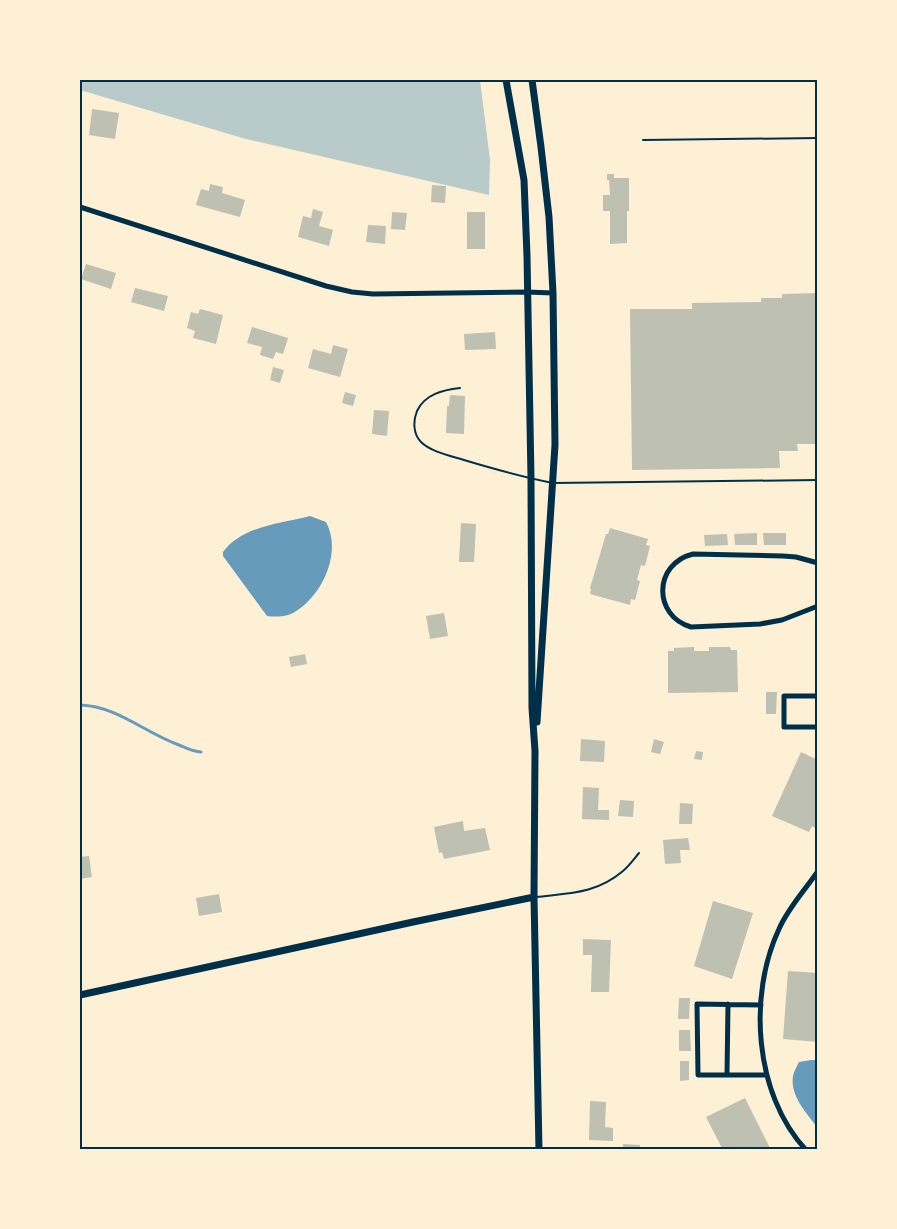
<svg xmlns="http://www.w3.org/2000/svg" width="897" height="1229" font-family="'Archivo Narrow',sans-serif">
<style>
.green{fill:#b9caca}
.water{fill:#669bbc}
.lines{fill:none;stroke-linecap:round;stroke-linejoin:round}
.stream{stroke:#669bbc;stroke-width:3}
.building{fill:#bec0b2}
.service{stroke:#003049;stroke-width:2}
.minor{stroke:#003049;stroke-width:5}
.tertiary{stroke:#003049;stroke-width:7}
.neatline{fill:none;stroke:#003049;stroke-width:2}
</style>
<rect width="100%" height="100%" fill="#fdf0d5"/>
<path class="green" d="M80,80H480L490,160L489,195L246,139L80,90Z"/>
<path class="water" d="M310,516L326,522C343,553 321,599 291,614C283,617 275,617 267,616L223,556V552C242,526 279,524 310,516Z
M811,1060H817V1127C806,1112 790,1096 793,1076C794,1071 797,1066 799,1062Z"/>
<g class="lines">
<path class="stream" d="M80,705C117,706 145,733 179,745C186,748 193,752 201,752"/>
</g>
<path class="building" d="M92,109L119,113L115,139L89,135Z
M607,174H614V178H629V211H627V243L610,244V211H603V195H610L609,180H607Z
M210,184L223,187L222,193L245,200L240,217L196,205L201,189L209,191Z
M432,185L446,186L445,203L431,202Z
M313,209L323,212L319,226L333,230L329,246L298,237L303,216L311,218Z
M392,212L407,213L405,230L391,229Z
M467,212H485V249H467Z
M368,225L386,226L385,244L366,242Z
M86,264L116,273L111,289L81,279Z
M135,288L168,296L164,311L131,302Z
M818,293V444H797L798,451H779L780,468L632,470L630,309H692V303L761,302V298H782V294Z
M200,309L223,315L216,344L193,338L195,331L187,328L191,312L198,314Z
M252,327L288,338L283,354L276,352L273,359L260,355L262,347L247,343Z
M495,332L496,349L465,350L464,334Z
M333,345L348,349L340,377L308,368L313,349L331,354Z
M273,367L284,370L280,383L270,380Z
M345,392L356,395L353,406L342,403Z
M450,395L465,396L464,434L446,433L447,406H449Z
M374,410L389,411L387,436L372,434Z
M461,523L476,524L474,562H459Z
M610,528L648,539L646,545L650,546L645,566L641,565L637,580L640,581L635,600L631,599L630,605L590,594L591,589L590,588L606,534H608Z
M757,533V545H735L734,534Z
M763,533H786V545H764Z
M727,534L728,545L705,546L704,535Z
M444,613L448,636L430,639L426,616Z
M694,647V651H709V647H730L731,650H737L738,692L668,693V651H674V648Z
M305,654L307,664L291,667L289,657Z
M766,692H777L776,714H766Z
M581,739L605,741L604,762L580,761Z
M654,739L664,742L660,754L651,752Z
M696,751L703,752L702,760L694,759Z
M801,752L818,760V822L815,828L812,826L809,832L772,816Z
M583,787L599,788L598,810H609V820L582,819Z
M620,800L634,801L633,817L618,816Z
M680,803L693,804L692,824H679Z
M463,821L464,831L485,828L490,850L444,859L442,852L439,853L434,827Z
M688,838L690,850H680L681,863L665,864L663,840Z
M89,856L92,877L80,879V857Z
M219,894L222,912L199,916L196,898Z
M713,901L753,913L732,979L694,966Z
M583,939L611,940L609,992H591L592,955H583Z
M788,971L818,973V1042L783,1039Z
M679,998H690L689,1019H678Z
M679,1030H690L691,1051H679Z
M680,1061H689V1080L680,1081Z
M745,1098L771,1150H723L706,1117Z
M590,1101L606,1102L605,1127L613,1128V1141L589,1140Z
M623,1144L640,1145V1150H623Z"/>
<g class="lines">
<path class="service" d="M643,140L818,138
M460,388C443,390 425,394 417,411C413,421 413,434 421,442C431,452 451,456 464,460C494,469 522,477 553,483L818,480
M536,897C569,893 596,894 623,871C629,866 634,859 639,853"/>
<path class="minor" d="M80,207L326,286L352,292L373,294L527,292L553,293
M818,563L796,557L783,556L693,554C653,564 653,616 691,627L760,624L782,620L818,606
M818,696H784V727H818
M761,1005L697,1004L698,1075H766
M727,1075L728,1004
M806,1150C754,1094 748,995 779,929C788,908 805,890 818,871"/>
<path class="tertiary" d="M506,80L524,180L527,256L531,478L532,708L535,751L534,897L539,1150
M532,80L541,147L549,217L553,293L555,445L537,722
M80,995L413,922L534,897"/>
</g>
<rect width="897" height="1229" fill="none" stroke="#fdf0d5" stroke-width="162"/>
<rect x="81" y="81" width="735" height="1067" class="neatline"/>
</svg>
